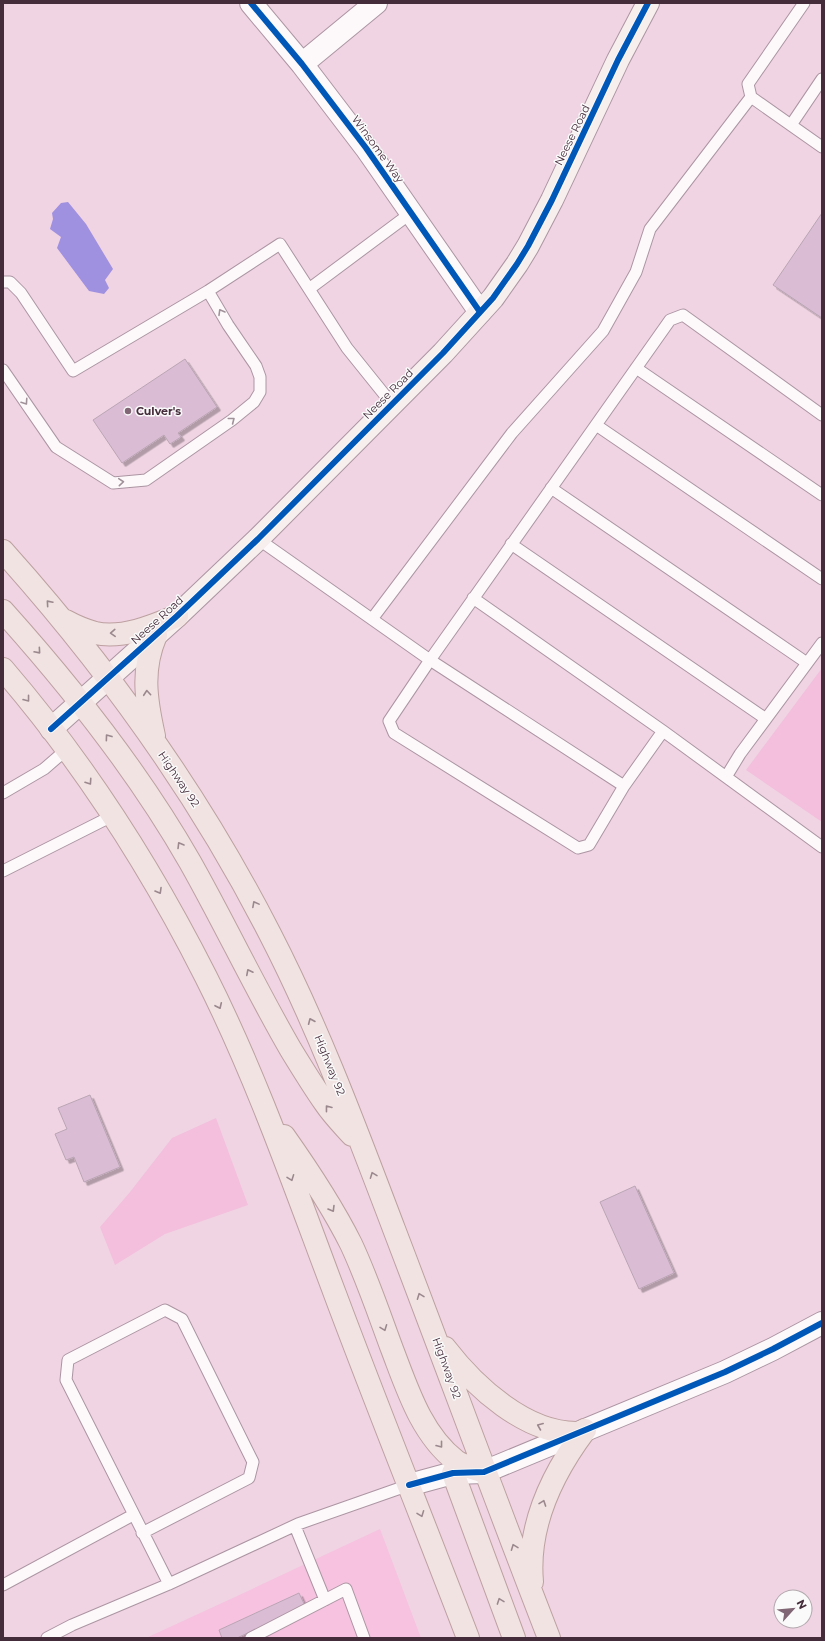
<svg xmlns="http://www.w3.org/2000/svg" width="825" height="1641" font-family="Montserrat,sans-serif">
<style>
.built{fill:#f6c2df}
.green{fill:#f3bfdc}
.water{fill:#a090e0}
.building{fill:#dabdd5;stroke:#baa5b4;filter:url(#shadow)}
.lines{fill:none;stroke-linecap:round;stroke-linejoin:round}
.lane-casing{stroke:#ac95a2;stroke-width:13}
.street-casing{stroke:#ac95a2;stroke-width:24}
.secondary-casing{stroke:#ac95a2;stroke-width:24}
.primary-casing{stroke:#bda0a1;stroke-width:24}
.lane{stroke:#fdf9fb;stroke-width:11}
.street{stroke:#fdf9fb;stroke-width:22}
.secondary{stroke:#f7eeee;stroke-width:22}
.primary{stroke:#f0e3e1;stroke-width:22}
.cycleway-casing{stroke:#fafafa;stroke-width:8}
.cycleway{stroke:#0057b8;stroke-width:6}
.oneway{stroke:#a1929a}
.oneway2{stroke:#9a888e}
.poi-dot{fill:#816775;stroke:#fafafa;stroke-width:1.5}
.labels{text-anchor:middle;stroke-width:3;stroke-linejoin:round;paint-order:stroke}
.street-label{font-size:11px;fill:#452c3a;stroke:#fafafa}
.poi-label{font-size:11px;font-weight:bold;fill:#452c3a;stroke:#fafafa;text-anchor:start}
</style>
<defs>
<filter id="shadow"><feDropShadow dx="3.5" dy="3.5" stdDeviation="0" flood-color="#0004"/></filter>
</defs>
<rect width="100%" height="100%" fill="#f0d4e3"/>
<path class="built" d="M380,1529L421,1638H146L235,1597Z"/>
<path class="green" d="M822,668V822L746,770Z
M216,1118L248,1205L165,1234L115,1265L100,1227L130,1192L172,1138Z"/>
<path class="water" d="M68,202L86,224L113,269L105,280L109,288L104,294L89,291L57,248L61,237L50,229L53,219L52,213L61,203Z"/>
<path class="building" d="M822,213V318L773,285Z
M185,359L217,407L178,433L181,437L170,444L164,435L122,463L93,420Z
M90,1095L120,1167L84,1182L74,1157L66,1160L55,1134L67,1129L58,1108Z
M635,1186L674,1273L639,1289L600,1202Z
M299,1593L305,1606L237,1638H222L219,1630Z"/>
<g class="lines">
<g class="lane-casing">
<path id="lane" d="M804,3L748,84L751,97L822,147
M791,125L822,79
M3,282H10L21,293L73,371L208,291L280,244L347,348L392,404
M309,289L411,213
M636,368L822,495
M3,370L56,447L113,483L146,480L232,420L254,402L260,392V377L256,366L228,325L208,291
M596,425L822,579
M551,488L807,663
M258,539L430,660L670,320L683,315L822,415
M511,544L766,719
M473,598L663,731L822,847
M372,619L512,433L603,331L636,272L650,229L751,97
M726,777L740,754L822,643
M624,786L589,845L578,848L394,733L389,721L430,660L624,786L663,731
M3,793L44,769L66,750
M3,871L112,816
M295,1526L325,1600
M142,1533L249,1478L253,1462L182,1319L165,1310L68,1360L66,1380L169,1584
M3,1585L133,1515
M47,1638L72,1625L169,1584L298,1524L409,1485
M251,1638L346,1589L364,1638"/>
</g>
<g class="street-casing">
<path id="street" d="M251,3L302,64L366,148L480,312
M302,64L376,3
M409,1485L453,1473L484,1472L725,1372L773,1349L822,1323"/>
</g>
<g class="secondary-casing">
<path id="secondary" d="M51,729L177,616L258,539L443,353L493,298L517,264L528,246L552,200L618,60L648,3"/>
</g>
<g class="primary-casing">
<path id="primary" d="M3,551C107,667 199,795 270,934C319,1029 356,1129 394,1229C446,1365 496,1502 549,1638
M3,611C73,689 138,771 190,862C225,924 255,988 291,1050C302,1068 313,1086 325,1103C333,1115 343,1125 352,1135
M66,621C75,626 85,630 95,633C122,639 153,626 177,616
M3,669C83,762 151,868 206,977C257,1078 295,1188 335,1294C378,1409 424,1523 468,1638
M154,736C146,700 141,670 156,635
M284,1136C308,1170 332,1206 351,1244C367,1278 379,1314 392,1349C407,1388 421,1434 456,1461C463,1466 476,1469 484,1472
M445,1348C475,1387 526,1434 578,1433
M453,1473L514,1638
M532,1582C527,1526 552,1474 585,1430"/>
</g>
<use href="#lane" class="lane"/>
<use href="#street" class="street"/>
<use href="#secondary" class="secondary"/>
<use href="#primary" class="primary"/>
<g class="cycleway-casing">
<path id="cycleway" d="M251,3L302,64L366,148L480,312
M51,729L177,616L258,539L443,353L493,298L517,264L528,246L552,200L618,60L648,3
M409,1485L453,1473L484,1472L725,1372L773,1349L822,1323"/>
</g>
<use href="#cycleway" class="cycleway"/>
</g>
<defs><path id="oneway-chevron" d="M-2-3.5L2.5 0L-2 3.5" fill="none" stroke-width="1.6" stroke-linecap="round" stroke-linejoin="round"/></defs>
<g class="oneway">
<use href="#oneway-chevron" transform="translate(221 312) rotate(-120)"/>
<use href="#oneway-chevron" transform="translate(25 402) rotate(56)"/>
<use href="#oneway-chevron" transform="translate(232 420) rotate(-38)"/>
<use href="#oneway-chevron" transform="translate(121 482) rotate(-5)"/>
</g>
<g class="oneway2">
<use href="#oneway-chevron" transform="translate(49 603) rotate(-131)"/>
<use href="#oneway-chevron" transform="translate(113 633) rotate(177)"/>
<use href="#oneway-chevron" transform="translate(38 651) rotate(49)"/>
<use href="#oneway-chevron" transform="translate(147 693) rotate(-95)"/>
<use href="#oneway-chevron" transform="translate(27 699) rotate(52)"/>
<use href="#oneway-chevron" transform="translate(108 737) rotate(-126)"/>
<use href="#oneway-chevron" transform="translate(89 782) rotate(56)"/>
<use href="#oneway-chevron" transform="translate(180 845) rotate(-121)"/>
<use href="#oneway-chevron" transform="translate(159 891) rotate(60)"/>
<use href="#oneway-chevron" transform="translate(255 904) rotate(-118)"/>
<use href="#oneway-chevron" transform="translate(249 972) rotate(-117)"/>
<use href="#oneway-chevron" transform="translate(219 1006) rotate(65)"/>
<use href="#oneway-chevron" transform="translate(311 1021) rotate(-113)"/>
<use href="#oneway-chevron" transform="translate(328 1108) rotate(-128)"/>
<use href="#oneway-chevron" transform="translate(373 1175) rotate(-111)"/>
<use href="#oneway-chevron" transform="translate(291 1178) rotate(69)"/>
<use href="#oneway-chevron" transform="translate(332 1209) rotate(59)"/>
<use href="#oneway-chevron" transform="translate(420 1296) rotate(-111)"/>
<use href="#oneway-chevron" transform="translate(384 1328) rotate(69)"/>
<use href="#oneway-chevron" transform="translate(540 1426) rotate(-158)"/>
<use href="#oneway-chevron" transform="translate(440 1445) rotate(52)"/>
<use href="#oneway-chevron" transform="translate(543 1503) rotate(-70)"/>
<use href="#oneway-chevron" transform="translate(421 1514) rotate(69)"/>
<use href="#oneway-chevron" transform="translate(514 1547) rotate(-111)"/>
<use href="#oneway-chevron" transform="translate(500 1601) rotate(-110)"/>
</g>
<circle class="poi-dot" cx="128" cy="411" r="4"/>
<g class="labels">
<g class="street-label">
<text transform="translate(572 135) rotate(-64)" y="4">Neese Road</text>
<text transform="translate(378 149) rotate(54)" y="4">Winsome Way</text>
<text transform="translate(388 394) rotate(-45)" y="4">Neese Road</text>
<text transform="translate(157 620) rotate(-42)" y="4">Neese Road</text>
<text transform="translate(179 779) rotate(56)" y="4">Highway 92</text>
<text transform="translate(330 1065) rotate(68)" y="4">Highway 92</text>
<text transform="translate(447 1368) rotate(70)" y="4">Highway 92</text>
</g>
<g class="poi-label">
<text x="136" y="415">Culver's</text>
</g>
</g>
<rect width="825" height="1641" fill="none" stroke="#452c3a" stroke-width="8"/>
<g transform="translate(793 1609) rotate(63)"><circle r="19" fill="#fafafa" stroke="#b2a8ad"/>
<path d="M0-3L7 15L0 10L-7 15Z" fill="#816775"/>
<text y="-6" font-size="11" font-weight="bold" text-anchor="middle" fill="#452c3a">N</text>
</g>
</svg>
